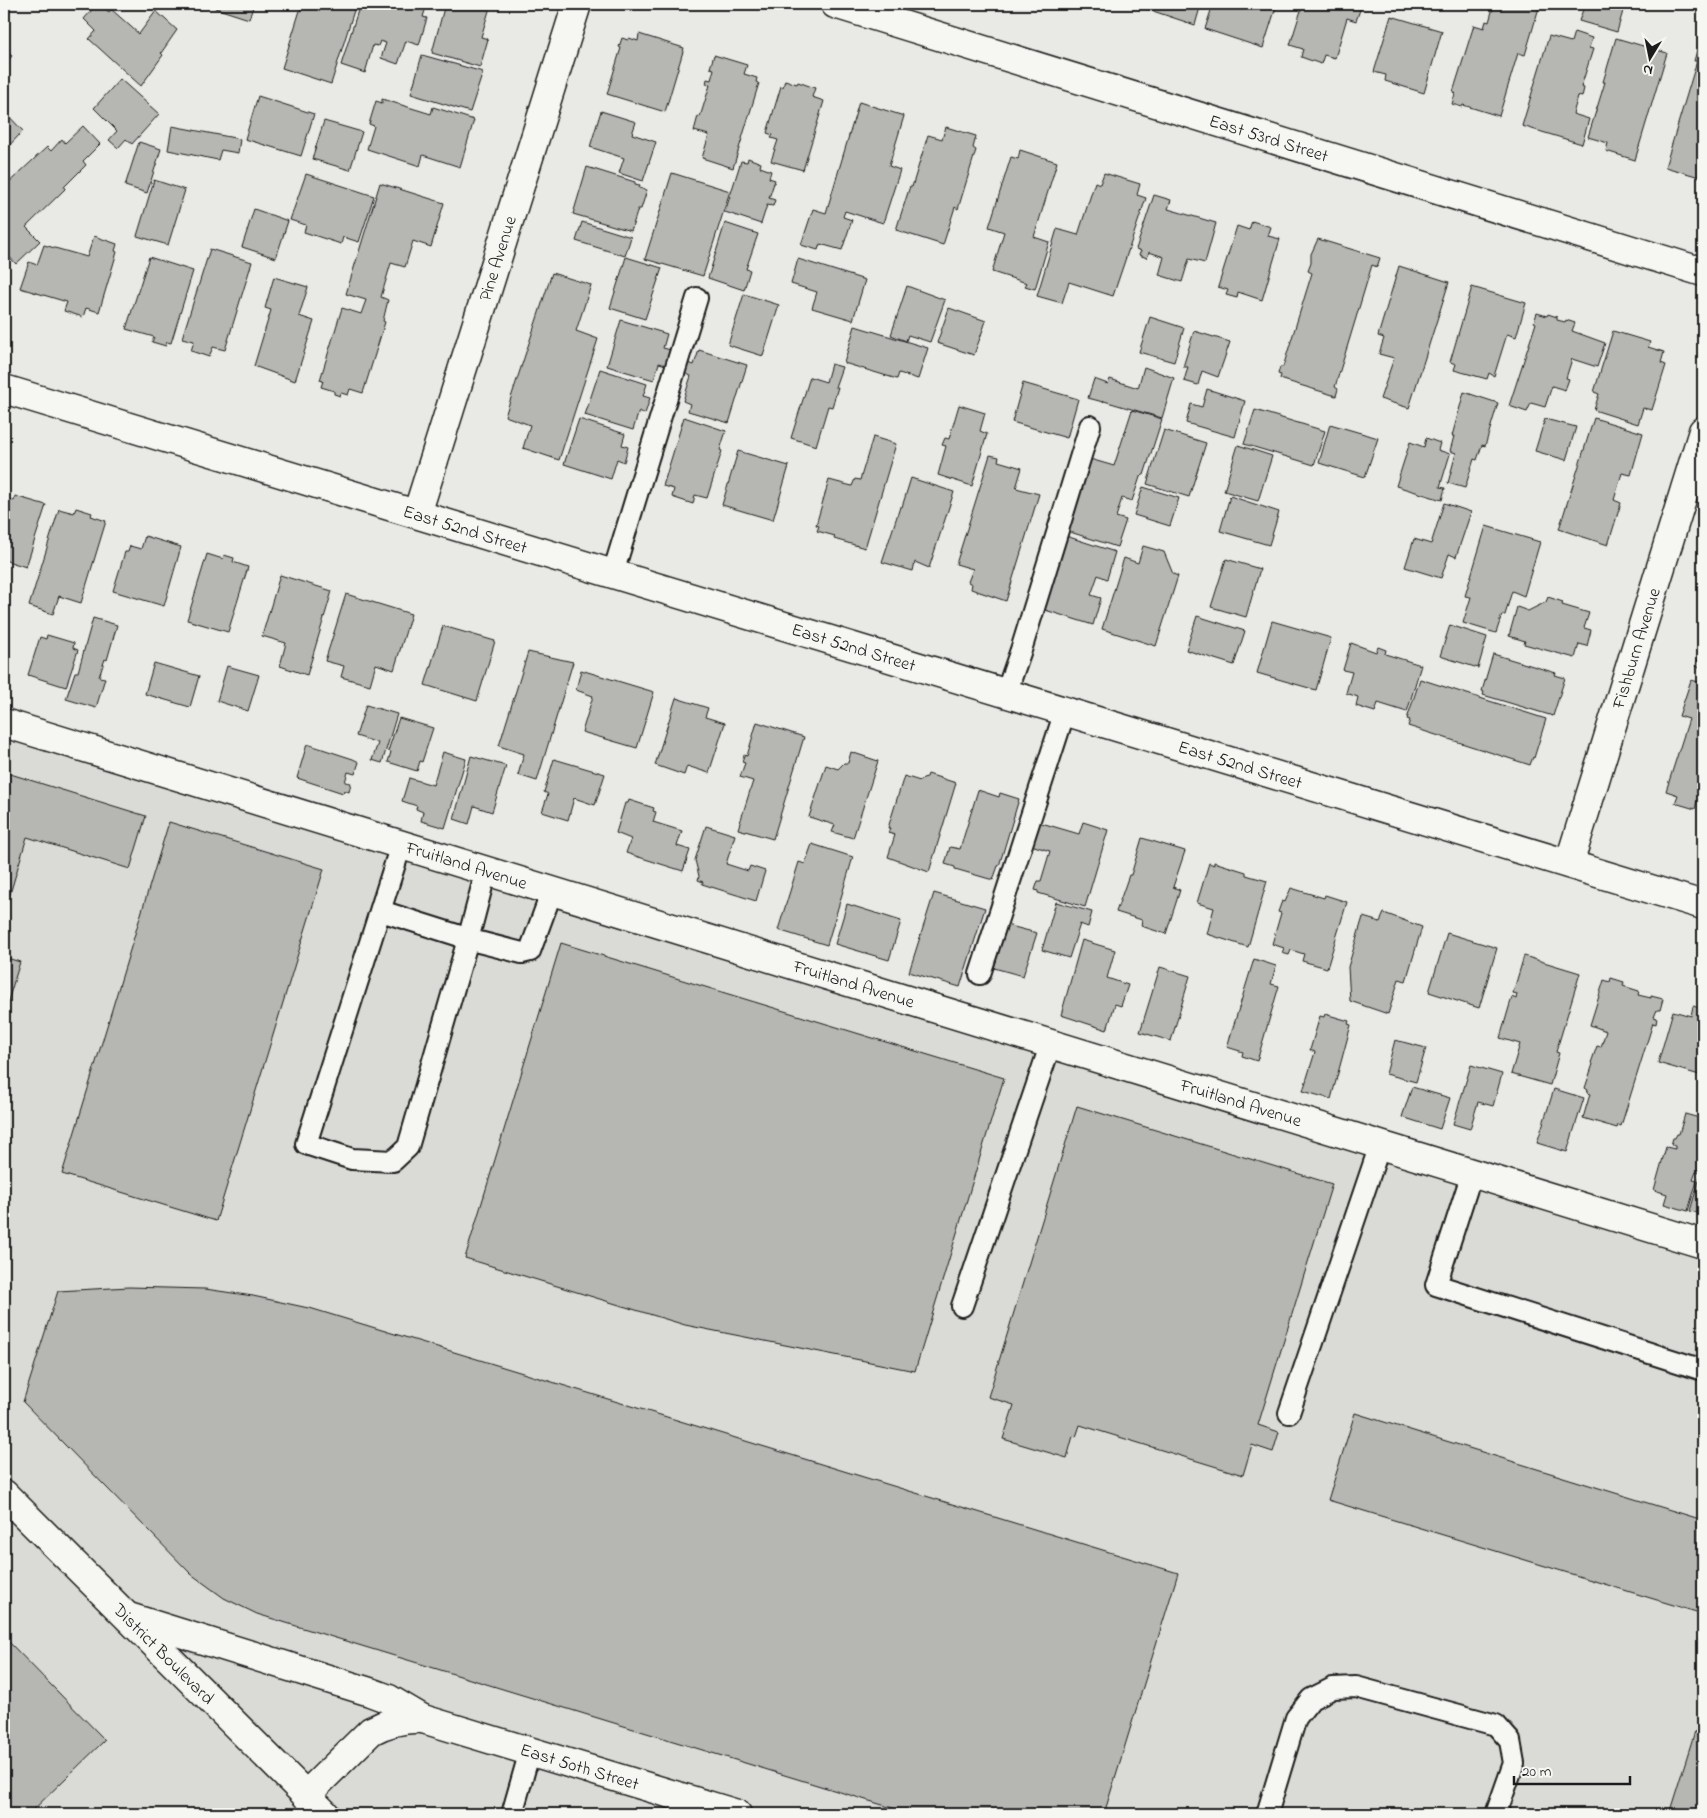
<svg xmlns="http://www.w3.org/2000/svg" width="1707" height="1818" font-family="'Indie Flower',sans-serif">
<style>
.built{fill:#dadad6}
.building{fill:#b6b6b3;stroke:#1c1c1c}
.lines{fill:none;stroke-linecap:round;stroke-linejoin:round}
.service-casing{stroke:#1c1c1c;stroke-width:24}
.minor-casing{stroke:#1c1c1c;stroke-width:31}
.tertiary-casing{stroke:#1c1c1c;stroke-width:31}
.secondary-casing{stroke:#1c1c1c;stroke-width:31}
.service{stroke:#f6f6f2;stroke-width:20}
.minor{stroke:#f6f6f2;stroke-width:28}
.tertiary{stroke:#f6f6f2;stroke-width:28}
.secondary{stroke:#f6f6f2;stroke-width:28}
.labels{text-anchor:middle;stroke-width:4;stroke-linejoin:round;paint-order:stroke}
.street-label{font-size:18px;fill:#1c1c1c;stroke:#f6f6f2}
</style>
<rect width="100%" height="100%" fill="#e9e9e5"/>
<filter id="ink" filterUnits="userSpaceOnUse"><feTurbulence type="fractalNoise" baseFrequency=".02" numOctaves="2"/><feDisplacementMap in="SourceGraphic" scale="10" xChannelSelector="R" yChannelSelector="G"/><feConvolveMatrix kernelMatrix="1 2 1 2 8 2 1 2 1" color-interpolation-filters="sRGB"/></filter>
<g filter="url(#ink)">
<path class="built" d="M4,706L752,947L1703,1238V1814H4Z"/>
<path class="building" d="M97,4H99L109,12L111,9L139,34L156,11L177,30L161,53L163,55L141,86L89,39L96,31L84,19Z
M216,4H254L249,19L215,8Z
M302,4H356L331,84L282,68Z
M360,4H427L423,17L427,18L419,45L406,41L398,64L381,58L386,43L380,41L378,46L373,45L365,73L341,65Z
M445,4H491L481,37L488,39L480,67L432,53Z
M1142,4H1201L1195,25L1141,7Z
M1213,4H1277L1263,48L1205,29Z
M1303,4H1362L1356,21L1347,18L1335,58L1324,55L1321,64L1301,57L1303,49L1290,45Z
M1494,4H1540L1525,55L1518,53L1499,116L1463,105L1462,107L1452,104L1455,94L1453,92L1474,25L1484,28L1486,21L1489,22Z
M1585,4H1625L1617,32L1579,21Z
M1677,4H1703V11Z
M1391,16L1442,31L1424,93L1385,81L1386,75L1374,72Z
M1703,29V178L1665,167L1697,61H1694Z
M1574,32L1592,38L1589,48L1593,49L1581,87L1584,88L1582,97L1578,96L1573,114L1589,119L1582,144L1522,126L1549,36L1571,42Z
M639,34L684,48L665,112L607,94L621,48L619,47L622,38L628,40L629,38L638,41Z
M1616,38L1667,53L1635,160L1606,151L1608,143L1588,137L1605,82H1603Z
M4,49L12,56L4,65Z
M422,55L483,72L470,112L411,94Z
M714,55L747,65L744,74L757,78L756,82L759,83L733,168L702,158L709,135L694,131L698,116L700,117L710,85L706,84L707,79L711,80L714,69L710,68Z
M120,79L159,114L132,144L126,139L118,148L109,140L117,131L94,108Z
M785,80L797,84L798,82L815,88L812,97L824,101L803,170L771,161L778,140L771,138L773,135L767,133L781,86L783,87Z
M258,96L314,114L301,156L245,139Z
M382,99L431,114L433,107L474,120L460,167L423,155L420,166L367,149L374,126L369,124L376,101L382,103Z
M859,102L904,116L889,166L900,170L883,223L845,211L843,217L852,220L842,250L820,244L818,250L801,245L813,209L826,213Z
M4,111L23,131L4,151Z
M601,111L636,122L632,134L656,142L643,181L619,173L624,158L590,147Z
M324,121L362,132L350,170L312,159Z
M83,126L100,144L83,161L86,165L64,187L65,189L26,227L40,241L16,264L4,251V187L47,147L51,151L62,139L65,143Z
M172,126L240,139L238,153L221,150L218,160L168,150Z
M946,127L976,136L973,148L976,150L958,209L955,207L943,245L896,230L910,186L912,187L928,135L942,139Z
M139,142L161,149L147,193L125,186Z
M1020,150L1057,162L1034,237L1049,242L1035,289L1025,286L1027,283L992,272L1004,232L989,227L1011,157L1018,159Z
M748,158L761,163L760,167L771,171L769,178L775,180L769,198L775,200L773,206L767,205L761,224L725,212L741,161L747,162Z
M587,167L635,182V184L640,185L639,188L647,190L641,209H638L631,231L573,214Z
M672,173L730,191L703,276L645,259Z
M1104,173L1140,184L1137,195L1146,198L1113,296L1069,282L1062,303L1037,296L1057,229L1078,235L1095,182L1100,184Z
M306,174L374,196L359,242L343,237L341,244L304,232L306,225L290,220Z
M154,180L185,190L168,245L137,236Z
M380,183L444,203L431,247L413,241L405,267L391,263L381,297L388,300L383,321L385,322L363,393L350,389L348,395L341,393L340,396L334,394V391L321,387L323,381L320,380L342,308L361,314L366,300L346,294Z
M1154,195L1171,200L1168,209L1216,223L1205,263L1189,259L1182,282L1159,275L1164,257L1149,252L1147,258L1139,255L1141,251L1136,249Z
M254,209L288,221L276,258L242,247Z
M1252,221L1271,227L1268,236L1280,239L1262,300L1238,292L1237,298L1226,295L1228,290L1218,287L1237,226L1249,230Z
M582,222L631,237L625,256L576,241Z
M725,223L758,234L746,269L750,270L744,290L708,278Z
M94,236L117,244L115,251L117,252L99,312L86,308L83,317L64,311L67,302L20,288L29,262L37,265L44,245L87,257Z
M1318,239L1380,258L1377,267L1372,265L1335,387L1338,389L1336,396L1280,379L1281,375L1278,374L1280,367H1283L1312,273L1308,271L1311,263V254Z
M210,249L252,262L225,350L213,347L209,357L191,351L194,341L182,338Z
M149,257L193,271L171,343L167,342L166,346L152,342L154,337L126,329Z
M626,257L662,268L645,319L610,308Z
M798,259L865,280L853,320L812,308L817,292L791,284Z
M1399,266L1449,282L1409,408L1380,399L1394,358L1379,354L1384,338L1378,336Z
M552,273L591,285L576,331L598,339L559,460L523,448L530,425L505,416Z
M274,277L308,287L299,316L314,321L295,381L254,366L271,310L265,308Z
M907,286L945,300L930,342L908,335L906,341L891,335Z
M1472,287L1526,303L1516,337L1507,334L1494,376L1489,373L1487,379L1454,370L1456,364L1450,362Z
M744,294L779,305L763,356L728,345Z
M949,308L986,321L974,355L937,343Z
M1537,313L1547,316L1548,314L1557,317V320L1565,322L1566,320L1575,323L1572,331L1605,343L1597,367L1572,359L1566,378L1569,379L1565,390L1552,386L1545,407L1531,403L1527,412L1509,406L1536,323L1534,322Z
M1150,317L1184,328L1174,362L1139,352Z
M621,320L667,334L663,348L671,350L666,365L659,363L654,380L607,366Z
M855,326L928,348L918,379L899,373L897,379L844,363Z
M1194,331L1230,342L1218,377L1202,371L1198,385L1184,381L1188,367H1183Z
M1613,331L1650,342L1648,347L1664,352L1661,363L1666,365L1652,410L1643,408L1638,424L1594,410L1599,394L1594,392Z
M699,350L747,365L729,423L688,411L690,404L683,401L691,376L684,373L687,363L694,365Z
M831,364L842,367L835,387H838L832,407L828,406L816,446L791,438L810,377L826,382Z
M1144,367L1174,378L1162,418L1104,401L1103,402L1088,398L1094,379L1108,384L1110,379L1138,388Z
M600,369L647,384L643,396L650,398L645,414L639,411L633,430L585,415Z
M1023,383L1078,399L1067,438L1012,422Z
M1207,389L1245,401L1235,437L1186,423L1191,404L1202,407Z
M1464,392L1498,403L1485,446L1482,445L1477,460L1474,459L1465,488L1448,483L1456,453L1450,451L1454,436H1452Z
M959,405L985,413L980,431L987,434L972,486L938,475L946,446L942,445L945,438L949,439Z
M1132,410L1162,419L1144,475L1141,474L1132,501L1122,498L1116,517L1126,520L1117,547L1067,531L1090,459L1114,466Z
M1255,410L1325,431L1314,465L1244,444Z
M684,417L726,431L720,450L722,451L707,498L695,495L693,504L672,497L674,489L663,486Z
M1594,418L1643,433L1631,475L1622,473L1614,500L1621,503L1608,545L1559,529Z
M579,419L625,434L622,445L628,447L624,462L617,459L611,479L564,464Z
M1545,419L1576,427L1566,460L1535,451Z
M1330,424L1378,438L1365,477L1319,463Z
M1164,430L1206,443L1189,497L1147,484Z
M873,437L896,444L865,548L834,539L835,536L817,531L819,526L816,525L829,480L852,486L855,479L860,480Z
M1426,438L1440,443L1438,450L1450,454L1440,487L1445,488L1442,500L1396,486L1410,442L1424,447Z
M1238,445L1272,456L1258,501L1224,491Z
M738,451L789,466L773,520L722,505Z
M990,455L999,457L998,461L1022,468L1016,488L1039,494L1006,601L971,589L972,584L968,582L973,569L956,564Z
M911,478L954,492L929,568L915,562L913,571L882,562L900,507H902Z
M1143,487L1179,498L1170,526L1134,515Z
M15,496L46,505L26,567L4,560V497L14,501Z
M1230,496L1279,512L1269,545L1220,531Z
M1444,503L1471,512L1456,557L1449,554L1441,578L1405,567L1414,539L1431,544Z
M76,508L92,513L91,516L106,521L81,603L59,596L53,614L29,606L59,509L74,513Z
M1486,526L1540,542L1524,596L1512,591L1505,615H1502L1496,633L1463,623L1471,597L1465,596Z
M145,536L181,547L164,606L113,591L125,552H128L130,546L141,549Z
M1066,536L1115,552L1107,579L1098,575L1091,595L1101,598L1093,625L1042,609Z
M1143,546L1164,552L1173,574L1178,576L1156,646L1102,629L1124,558L1138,563Z
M207,554L223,559L224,555L234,558L233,562L248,567L228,632L187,620Z
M1226,559L1260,569L1246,617L1211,607Z
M280,575L332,591L307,675L280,666L286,643L262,636Z
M346,594L411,614L394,670L376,664L370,685L341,677L344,666L325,661Z
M1548,597L1563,602L1562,605L1589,613L1584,628L1591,630L1587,646L1579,644L1575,658L1524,644L1525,641L1509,636L1517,607L1528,611L1546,602Z
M1197,616L1245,631L1234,665L1186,650Z
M93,618L117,625L107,660L105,659L99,677L105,678L96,708L66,699L75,672H78Z
M1272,621L1331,638L1316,690L1257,673Z
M1450,625L1487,637L1478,668L1440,656Z
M443,626L495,641L477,701L425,685Z
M47,635L74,643L73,648L78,650L66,687L28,675L40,637L46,639Z
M1703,642V668L1696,666Z
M1351,643L1376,652L1378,647L1386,650L1385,654L1421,665L1407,712L1378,703L1375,712L1356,706L1358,697L1346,693L1352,672L1343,670Z
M528,652L573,662L537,781L518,775L524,754L499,746Z
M1493,654L1556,673L1555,675L1565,678L1553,716L1483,695L1484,692L1482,691Z
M154,663L199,676L190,707L145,694Z
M227,666L259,675L248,711L217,701Z
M581,670L654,692L637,748L582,732L593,696L576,690Z
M1420,679L1546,719L1534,758L1533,757L1530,765L1408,726L1410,720L1407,719Z
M1691,680L1703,683V803L1697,801L1695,809L1675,803L1678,795L1666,791L1689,719L1679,716Z
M676,698L708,708L705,717L725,723L709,773L687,766L684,775L655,765Z
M366,705L397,714L382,763L372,760L378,743L356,736Z
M399,718L433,728L422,762L420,761L417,771L388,762L391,752L388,751Z
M757,722L804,737L773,839L738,829L753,781L740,777L745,763L742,762L744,755L747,756Z
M307,744L353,759L359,762L355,774L348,772L345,782L351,783L349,792L344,790L343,793L297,778Z
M443,752L466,759L445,828L421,821L423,812L416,809L417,806L402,801L409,778L433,785Z
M851,752L878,761L853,838L832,832L835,825L809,817L826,765L838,769L844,763H848Z
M471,756L506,766L492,812L474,806L469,824L454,819Z
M554,759L605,774L595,805L574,798L568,820L542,812L548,794L544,792Z
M4,772L146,816L130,869L27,837L4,914Z
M928,774L956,783L929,872L888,857L895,835L888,833L890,828H888L904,776L920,781L923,778L927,777Z
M978,790L999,797L1000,793L1019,799L999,866H998L993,880L955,869V867L945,864L950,847L960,849Z
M629,800L654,808L653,811L656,812L653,822L682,831L677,846L690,850L683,871L626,853L631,839L616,833L625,803H628Z
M169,822L324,869L216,1221L62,1174Z
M1038,822L1079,834L1083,822L1108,830L1085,907L1038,893V891L1035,890L1038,881H1041L1050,851L1031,845Z
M706,826L735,835L726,864L748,871L750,866L765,871L756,901L702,884L703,882L698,880L699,876L695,860Z
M1142,838L1185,851L1173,887L1180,890L1166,934L1141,926L1142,920L1116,912L1129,875H1131Z
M812,844L853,857L827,945L778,930L799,862L805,864Z
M1214,862L1246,872V875L1267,881L1248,947L1207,934L1214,908L1197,903L1209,863L1214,865Z
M1291,888L1324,898L1325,895L1347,902L1327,968L1302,961L1304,954L1291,950L1289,955L1282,953L1284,948L1272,944L1281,913L1278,912L1282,901L1285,902Z
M934,893L985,908L960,987L909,972Z
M1056,902L1092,912L1088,927L1080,924L1069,958L1042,950Z
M847,904L901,921L889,960L835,944Z
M1384,913L1422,927L1406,981L1399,979L1388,1014L1350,1001L1348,967L1363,917L1380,922Z
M1006,925L1037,933L1023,976L994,968L1003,937L1001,936Z
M1447,933L1497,948L1479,1008L1429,992Z
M1082,940L1115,950L1107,978L1128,985L1121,1006L1115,1004L1107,1030L1061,1015Z
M561,943L1004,1078L915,1371L685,1325L465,1258Z
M1524,956L1580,973L1556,1052L1559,1053L1550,1085L1511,1074L1520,1044L1500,1038L1512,997L1516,999L1517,994L1513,993Z
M4,957L20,962L4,1014Z
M1254,959L1276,966L1271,984L1279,986L1257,1061L1242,1056L1243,1052L1227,1047Z
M1160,967L1190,976L1171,1041L1140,1032Z
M1611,978L1624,982L1623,986L1639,991L1638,995L1651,998V996L1663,999L1660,1010H1657L1654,1017L1657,1018L1656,1024L1653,1023L1621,1126L1618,1125L1617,1128L1583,1118L1590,1094L1587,1093L1588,1090L1585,1088L1593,1064L1591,1063L1597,1046L1601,1047L1606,1031L1590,1025L1604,980L1610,982Z
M1693,1006L1703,1009V1076L1658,1063L1673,1011L1691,1016Z
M1325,1014L1349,1021L1348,1024L1351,1025L1331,1099L1303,1091L1315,1052L1310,1050L1320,1016L1324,1017Z
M1395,1040L1426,1048L1416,1082L1386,1074Z
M1471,1065L1502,1074L1493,1106L1478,1102L1470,1129L1453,1124Z
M1412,1087L1450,1098L1440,1129L1402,1117Z
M1554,1089L1584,1098L1567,1152L1537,1143Z
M1077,1106L1332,1184L1258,1425L1279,1432L1273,1452L1252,1445L1243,1475L1080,1425L1076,1437L1073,1436L1067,1458L1003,1439L1014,1405L988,1397Z
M1685,1114L1703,1119V1162L1700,1173L1696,1172L1693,1180L1697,1181L1688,1211L1664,1204L1667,1194L1654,1190L1666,1147L1675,1149V1146L1671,1145L1673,1138H1675L1677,1134H1679Z
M1703,1167V1214L1690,1211Z
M129,1287L205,1289L253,1296L313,1309L1178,1573L1104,1814H912L257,1614L224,1598L191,1574L23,1402L58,1291Z
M1355,1413L1703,1520V1614L1328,1500Z
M4,1637L105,1740L29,1814H4Z
M1695,1731L1703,1734V1814H1669Z"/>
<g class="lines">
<g class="service-casing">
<path id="service" d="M613,573L697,298
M1006,693L1022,647L1090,426
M486,871L469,936L471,940L522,953L530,951L552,891
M381,911L460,936H469L408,1147L393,1161L352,1159L306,1144L401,845
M980,974L1065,711
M1472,1173L1436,1285L1703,1370
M962,1306L1051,1043
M1289,1413L1380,1145
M512,1814L530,1751
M1267,1814L1296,1718L1311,1699L1333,1688L1356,1687L1496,1725L1510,1741L1514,1763L1496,1814"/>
</g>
<g class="minor-casing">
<g id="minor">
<path id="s1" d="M835,4L1703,272"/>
<path id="s2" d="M4,389L1703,905"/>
<path id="s3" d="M417,514L577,4"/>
<path id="s4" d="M1569,864L1703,431"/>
<path d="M129,1617L370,1692L389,1699L423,1719"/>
<path id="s5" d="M306,1795L371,1731C388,1722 404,1718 423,1719L737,1814"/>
</g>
</g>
<g class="tertiary-casing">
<g id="tertiary">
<path id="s6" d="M4,723L1703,1244"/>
</g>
</g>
<g class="secondary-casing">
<g id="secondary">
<path id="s7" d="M4,1494L325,1814"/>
</g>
</g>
<use href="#service" class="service"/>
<use href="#minor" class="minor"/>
<use href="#tertiary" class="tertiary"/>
<use href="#secondary" class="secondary"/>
</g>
</g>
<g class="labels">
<g class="street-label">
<text dy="6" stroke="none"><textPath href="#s1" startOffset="454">East 53rd Street</textPath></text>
<text dy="6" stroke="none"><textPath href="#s3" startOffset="268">Pine Avenue</textPath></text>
<text dy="6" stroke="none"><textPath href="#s2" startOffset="482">East 52nd Street</textPath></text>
<text dy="6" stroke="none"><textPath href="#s2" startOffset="888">East 52nd Street</textPath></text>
<text dy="6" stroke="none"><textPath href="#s4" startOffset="226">Fishburn Avenue</textPath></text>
<text dy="6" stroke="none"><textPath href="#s2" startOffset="1292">East 52nd Street</textPath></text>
<text dy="6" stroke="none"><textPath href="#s6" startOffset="484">Fruitland Avenue</textPath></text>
<text dy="6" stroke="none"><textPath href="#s6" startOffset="889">Fruitland Avenue</textPath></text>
<text dy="6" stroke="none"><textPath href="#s6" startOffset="1294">Fruitland Avenue</textPath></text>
<text dy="6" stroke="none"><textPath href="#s7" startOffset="226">District Boulevard</textPath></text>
<text dy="6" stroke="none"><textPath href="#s5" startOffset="309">East 50th Street</textPath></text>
</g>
</g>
<rect width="1707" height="1818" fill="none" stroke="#f6f6f2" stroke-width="20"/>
<rect x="10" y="10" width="1687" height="1798" fill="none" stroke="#1c1c1c" stroke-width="2" filter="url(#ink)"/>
<g transform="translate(1650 58) rotate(190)" stroke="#f6f6f2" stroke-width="4" paint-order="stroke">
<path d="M0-4L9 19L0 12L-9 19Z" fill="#1c1c1c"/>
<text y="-8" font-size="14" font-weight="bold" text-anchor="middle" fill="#1c1c1c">N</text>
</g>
<path d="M1514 1776v8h116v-8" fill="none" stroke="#1c1c1c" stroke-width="2.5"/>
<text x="1522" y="1776" font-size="15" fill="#1c1c1c" stroke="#f6f6f2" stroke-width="4" paint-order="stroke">20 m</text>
</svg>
